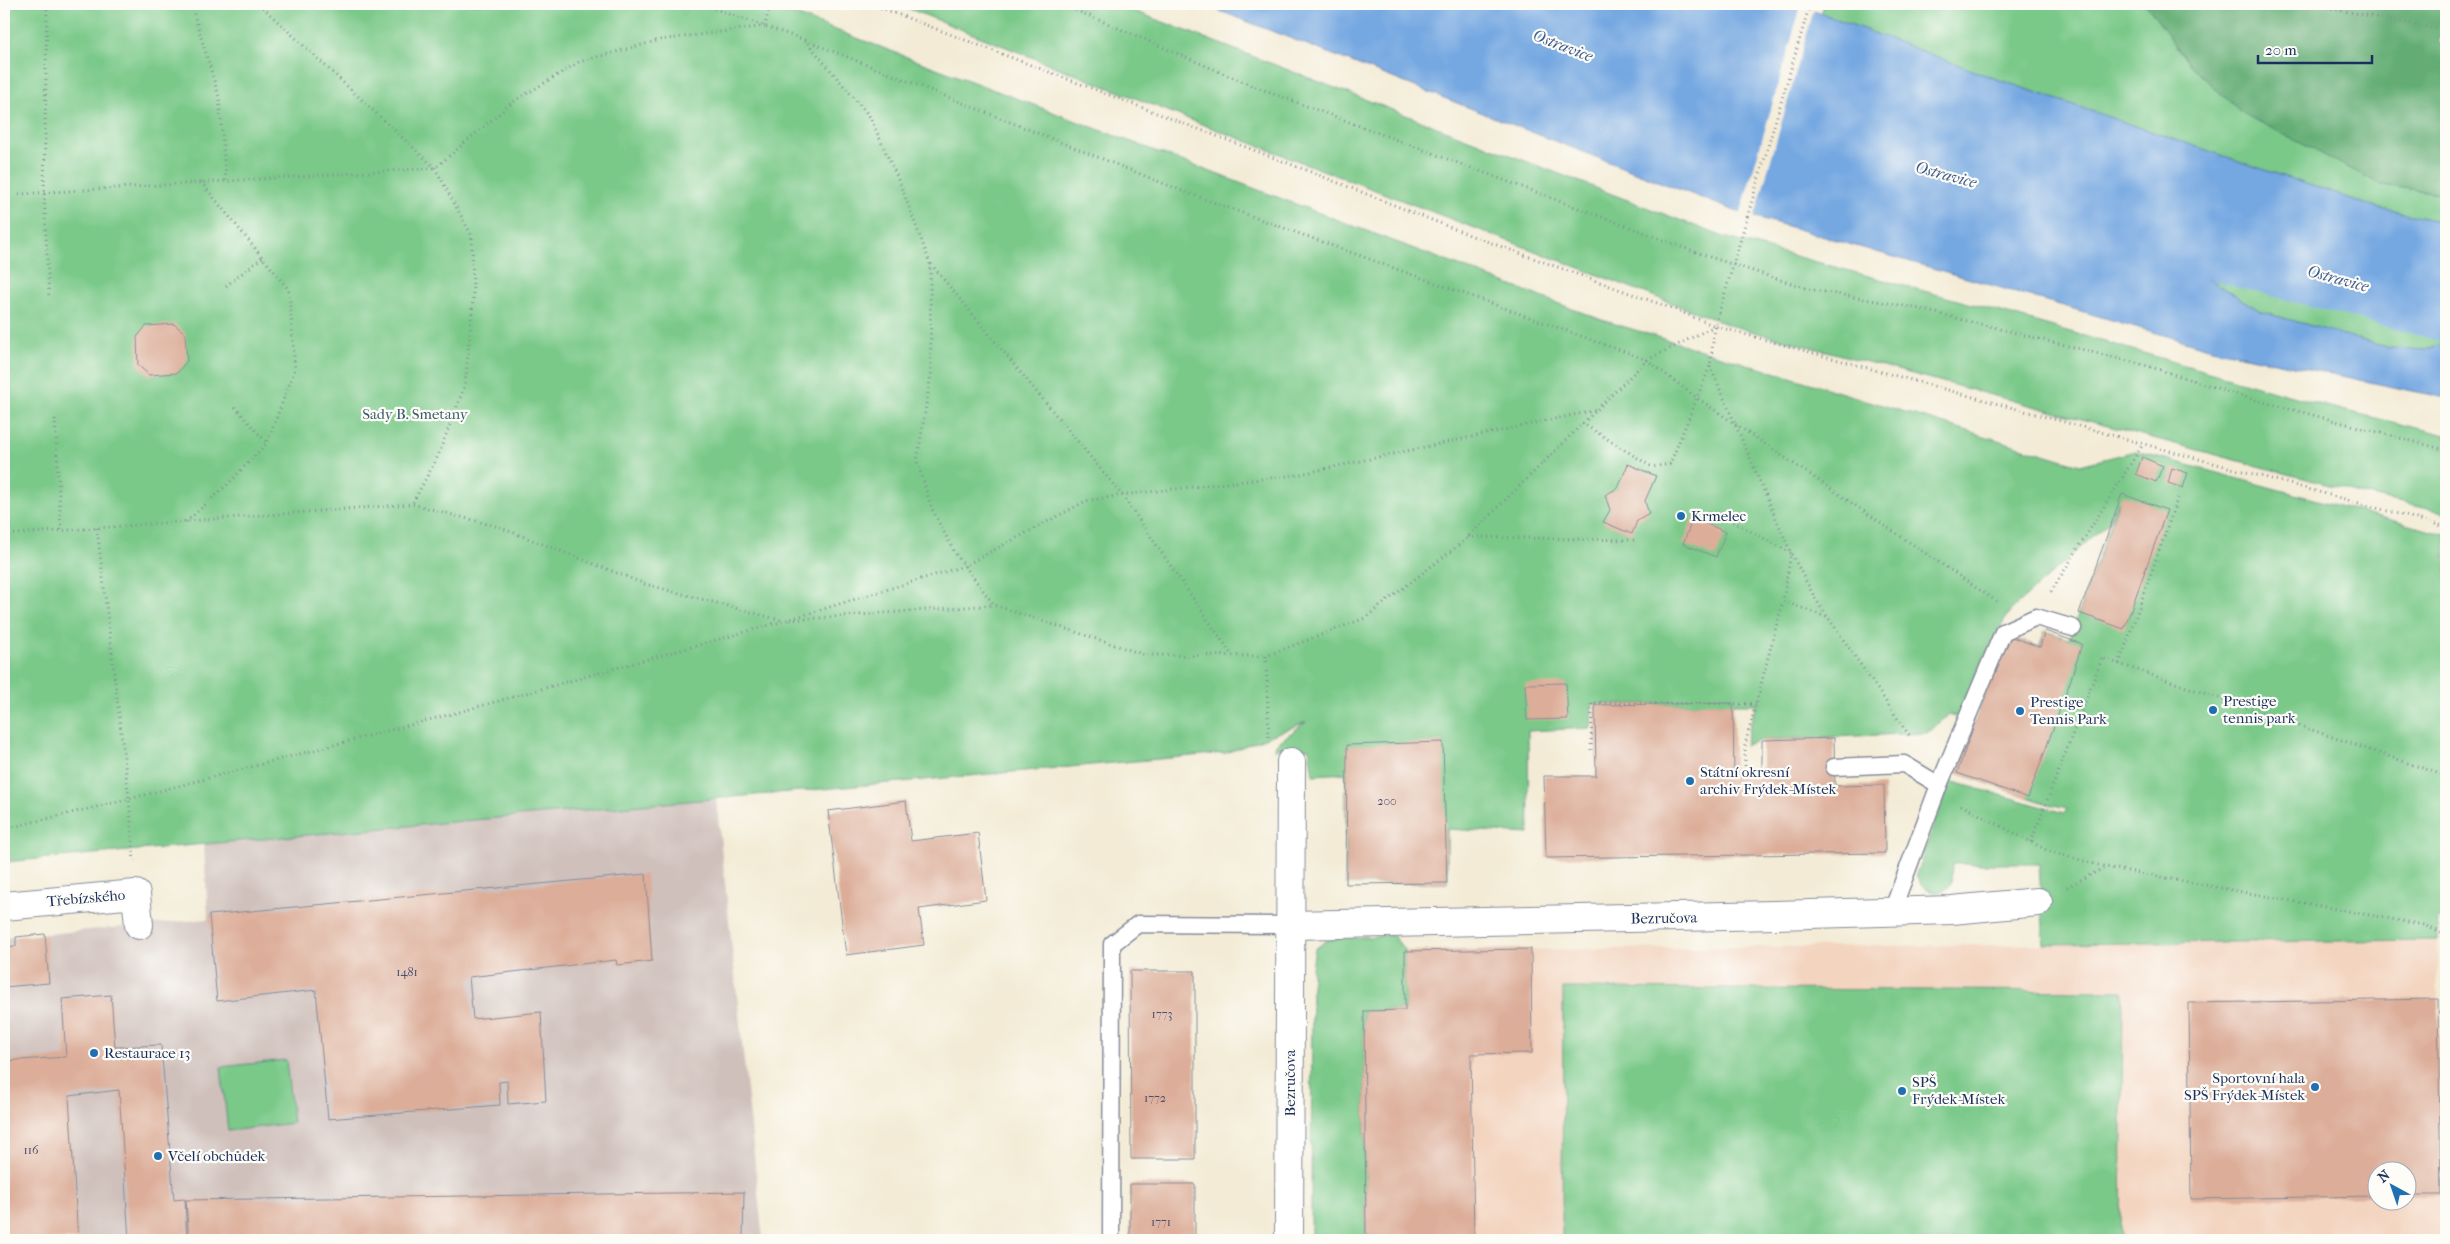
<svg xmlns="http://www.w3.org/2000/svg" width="2450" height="1244" font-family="'IM FELL French Canon',serif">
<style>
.built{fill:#f3d4bf;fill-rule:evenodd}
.industrial{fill:#cfc0bb}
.green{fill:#7ac989;stroke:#4a7c74}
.forest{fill:#63ad75;stroke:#3f6e6a}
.water{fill:#75a7e1;stroke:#486ba0;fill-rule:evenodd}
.pier{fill:#f3ebd5}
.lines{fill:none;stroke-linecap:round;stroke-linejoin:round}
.river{stroke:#75a7e1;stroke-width:69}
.building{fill:#dcad99}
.lane-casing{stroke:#878d9a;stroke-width:19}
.street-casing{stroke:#878d9a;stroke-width:30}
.path{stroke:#878d9a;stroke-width:3;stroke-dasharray:1 4;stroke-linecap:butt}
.lane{stroke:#fff;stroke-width:16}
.street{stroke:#fff;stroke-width:28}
.path-bridge{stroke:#878d9a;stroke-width:3;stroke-dasharray:1 4;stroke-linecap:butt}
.poi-dot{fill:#1f6fb2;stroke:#fdfcf7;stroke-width:2}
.labels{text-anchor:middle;stroke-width:4.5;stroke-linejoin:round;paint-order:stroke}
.number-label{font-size:12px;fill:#4b4e6d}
.park-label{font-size:15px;fill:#385d6b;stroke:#fdfcf7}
.poi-label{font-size:15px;fill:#1b2f5e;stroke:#fdfcf7;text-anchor:start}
.street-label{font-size:15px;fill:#1b2f5e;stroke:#fdfcf7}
.water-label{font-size:16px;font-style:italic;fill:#3a598c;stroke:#fdfcf7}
</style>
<rect width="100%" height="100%" fill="#fdfcf7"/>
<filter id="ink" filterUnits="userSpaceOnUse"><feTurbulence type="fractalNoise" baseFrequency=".02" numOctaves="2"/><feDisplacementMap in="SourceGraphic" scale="10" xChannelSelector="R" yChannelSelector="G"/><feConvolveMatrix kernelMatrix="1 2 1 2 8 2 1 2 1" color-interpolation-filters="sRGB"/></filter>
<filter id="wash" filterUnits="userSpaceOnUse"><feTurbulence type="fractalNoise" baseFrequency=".0096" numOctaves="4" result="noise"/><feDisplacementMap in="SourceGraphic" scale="20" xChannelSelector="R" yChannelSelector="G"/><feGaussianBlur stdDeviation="1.12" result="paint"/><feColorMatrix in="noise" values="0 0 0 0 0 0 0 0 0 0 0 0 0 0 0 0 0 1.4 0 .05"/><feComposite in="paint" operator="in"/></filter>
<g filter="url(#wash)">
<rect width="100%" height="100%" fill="#f3ebd5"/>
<path class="built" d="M2437,940L2441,1240H1366L1364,1011L1405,951ZM2378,1172H2408V1202H2378Z"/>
<path class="industrial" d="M716,798L763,1240H4V938L208,919L204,844Z"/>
<path class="green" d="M4,4H767L1602,320L2080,465L2136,451L2446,535V920L2438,918L2437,940L2044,944L2039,864H1952L1951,885C1938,899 1921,891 1916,874L1950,781L2065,813L2067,808L2045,803L1957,773L2006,635L2039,647L2045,631L2069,639L2119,501L2109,522L2010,611L1990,646L1959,716L1949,715L1927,733L1762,740L1745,745L1756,704H1592L1591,728L1528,731L1529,834L1447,829V883L1346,884V773L1313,775L1309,748L1275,749L1276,744L1306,722L1226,753L4,862Z
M897,4H1116L1724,237L1998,311L2326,406L2446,435V513L2367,495L1732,326L1183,117Z
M1824,4H2146L2190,65L2382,185L2446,194V223L2368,205L1985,75L1821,13Z
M2109,211L2146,220L2259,281H2390L2419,297L2446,325V337L2438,345L2426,350L2389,348L2262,312L2178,260L2125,254L2104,239L2096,221Z
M1393,935L1405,951V1010L1364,1011L1366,1240H1311L1312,968L1315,949L1327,940Z
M1563,988L2123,991L2121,1240H1562Z
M286,1060L293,1123L228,1131L221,1067Z"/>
<path class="forest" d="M2146,4H2446V27L2439,41L2446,47V194L2382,185L2242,113L2190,65Z"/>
<path class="water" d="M1202,4H1777L1821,13L1985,75L2368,205L2446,223V398L2212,349L1735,211ZM2109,211L2146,220L2259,281H2390L2420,297L2446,325V337L2438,345L2426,350L2389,348L2262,312L2178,260L2125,254L2104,239L2096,221Z"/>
<path class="pier" d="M1801,6L1814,9L1754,219L1740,215Z"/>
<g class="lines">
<path class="river" d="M2013,191L2446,307"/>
</g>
<g id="blocks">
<path class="building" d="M174,324L185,333L187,361L177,373L149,375L138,365L137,337L146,326Z
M2142,457L2163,466L2156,482L2136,474Z
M1628,464L1656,476L1645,501L1649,514L1637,521L1632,534L1603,522L1610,510L1605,495L1618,488Z
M2172,468L2188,473L2183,488L2168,483Z
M2122,494L2167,510L2124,629L2079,613Z
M1693,518L1726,532L1716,557L1683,544Z
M2045,631L2082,644L2071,679L2028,798L1957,773L2006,635L2040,647Z
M1566,683L1568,719L1527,720L1525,684Z
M1733,703L1734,776H1762V740L1834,738L1835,786L1884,785L1885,853L1546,858L1544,776H1596L1595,705Z
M1443,742L1447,883L1346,884L1347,745Z
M906,801L911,841L978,833L986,900L919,909L924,945L846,955L828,811Z
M646,874L652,961L617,965L616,960L469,977L473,1019L541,1012L546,1101L508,1104L507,1081L499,1082L500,1105L328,1119L316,990L217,1001L209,915Z
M45,934L49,983L4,987V947L16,946V937Z
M1531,949L1532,1053L1471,1054L1474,1240H1366L1364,1011L1405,1010V951Z
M1130,971H1195V1159H1131Z
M111,995L115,1047L161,1045L174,1200L185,1199L187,1240H129L119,1090L69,1096L78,1240H4V1061L66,1057L62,999Z
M2438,999L2441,1195H2408V1172H2378V1196L2191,1199L2189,1003Z
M1130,1184H1195V1240H1130Z
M744,1192L743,1240H189L186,1200Z"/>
</g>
</g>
<g filter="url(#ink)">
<use href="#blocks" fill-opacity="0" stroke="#878d9a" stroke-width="1"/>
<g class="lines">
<g class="lane-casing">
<path id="lane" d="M1834,767L1904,764L1939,785
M1892,911L1939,785L2003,632L2036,617L2073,628
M1111,1240L1112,944L1138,924L1290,925"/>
</g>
<g class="street-casing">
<path id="street" d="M4,906L136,894L139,925
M1290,925L1775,915L1952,910L2038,902
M1289,1240L1291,762"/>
</g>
<path class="path" d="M47,4L44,193L49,298
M191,4L219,97L226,181
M259,4L435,168L472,236L473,299L465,385L438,456L412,504
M700,4L805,40L870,117L901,186L930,263L931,374L917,461L932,509L955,553L994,605L1145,655L1266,656
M871,4L1311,172L1472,236L1679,311L1715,326L2446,527
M1062,4L1253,86L1698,253L1808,289L1916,308L2148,366L2248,398L2446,450
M2307,4L2428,27L2446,28
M805,40L1185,192L1647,360L1697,398L1999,603
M4,195L435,168L513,102L579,62L660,40L765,26L770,4
M931,264L1122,495L1232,655
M226,286L263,257
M1710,366L1791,553L1816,600L1909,735
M235,407L267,443
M55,419L61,531
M1582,423L1652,467L1670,464L1710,366L1715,326L1719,313
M1724,517L1791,553L1783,601L1829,618
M186,522L226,486L267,443L295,369L289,290L201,182
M97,528L129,799L134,861
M4,535L412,504L499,527L645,584L784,621
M1468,537L1636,540
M2051,592L2143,444
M790,620L993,605
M2119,664L2178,497
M1269,737L1266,656L1365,618L1464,541L1647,360L1715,326
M1591,750L1592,703L1756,704
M1745,776V745L1783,601
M1961,805L2048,851L2106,867L2424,925L2446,935
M4,829L129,799L459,712L784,621L964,566L1086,501L1122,495L1296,475L1596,410
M2031,842L2102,658L2446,776
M2067,887L2106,867"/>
<use href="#lane" class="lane"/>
<use href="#street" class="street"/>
<path class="path-bridge" d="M1719,313L1810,4"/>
</g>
</g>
<g class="poi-dot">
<circle cx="1681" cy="516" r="5"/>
<circle cx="2213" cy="710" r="5"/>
<circle cx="2020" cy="711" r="5"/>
<circle cx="1690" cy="781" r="5"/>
<circle cx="94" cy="1053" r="5"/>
<circle cx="2315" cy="1087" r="5"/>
<circle cx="1902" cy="1091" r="5"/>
<circle cx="158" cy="1156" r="5"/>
</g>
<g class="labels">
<g class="number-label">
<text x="1387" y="805">200</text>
<text x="407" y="976">1481</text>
<text x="1162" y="1018">1773</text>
<text x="1155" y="1102">1772</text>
<text x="31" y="1154">116</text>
<text x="1161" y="1226">1771</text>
</g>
<g class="park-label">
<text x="415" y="419">Sady B. Smetany</text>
</g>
<g class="poi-label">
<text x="1691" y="521">Krmelec</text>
<text x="2223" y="706">Prestige<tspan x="2223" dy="17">tennis park</tspan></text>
<text x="2030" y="707">Prestige<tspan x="2030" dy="17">Tennis Park</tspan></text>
<text x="1700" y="777">Státní okresní<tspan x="1700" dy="17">archiv Frýdek-Místek</tspan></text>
<text x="104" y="1058">Restaurace 13</text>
<text x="2305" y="1083" text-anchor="end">Sportovní hala<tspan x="2305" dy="17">SPŠ Frýdek-Místek</tspan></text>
<text x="1912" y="1087">SPŠ<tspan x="1912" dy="17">Frýdek-Místek</tspan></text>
<text x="168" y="1161">Včelí obchůdek</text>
</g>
<g class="street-label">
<text transform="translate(86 898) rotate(-5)" y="5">Třebízského</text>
<text transform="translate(1664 918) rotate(-1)" y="5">Bezručova</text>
<text transform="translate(1290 1083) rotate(-90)" y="5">Bezručova</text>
</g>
<g class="water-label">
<text transform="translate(1563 45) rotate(21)" y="6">Ostravice</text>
<text transform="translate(1946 174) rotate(15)" y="6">Ostravice</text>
<text transform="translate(2338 278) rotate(15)" y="6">Ostravice</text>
</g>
</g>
<rect width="2450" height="1244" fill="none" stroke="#fdfcf7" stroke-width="20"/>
<g transform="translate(2392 1186) rotate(320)"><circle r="24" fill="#fdfcf7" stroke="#a3aaba"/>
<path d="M0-4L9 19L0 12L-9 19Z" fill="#1f6fb2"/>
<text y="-8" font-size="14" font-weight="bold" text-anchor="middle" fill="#1b2f5e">N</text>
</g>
<path d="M2258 55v8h114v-8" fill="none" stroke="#1b2f5e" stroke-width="2.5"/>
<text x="2265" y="55" font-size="15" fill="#1b2f5e" stroke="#fdfcf7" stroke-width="4" paint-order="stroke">20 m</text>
</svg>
